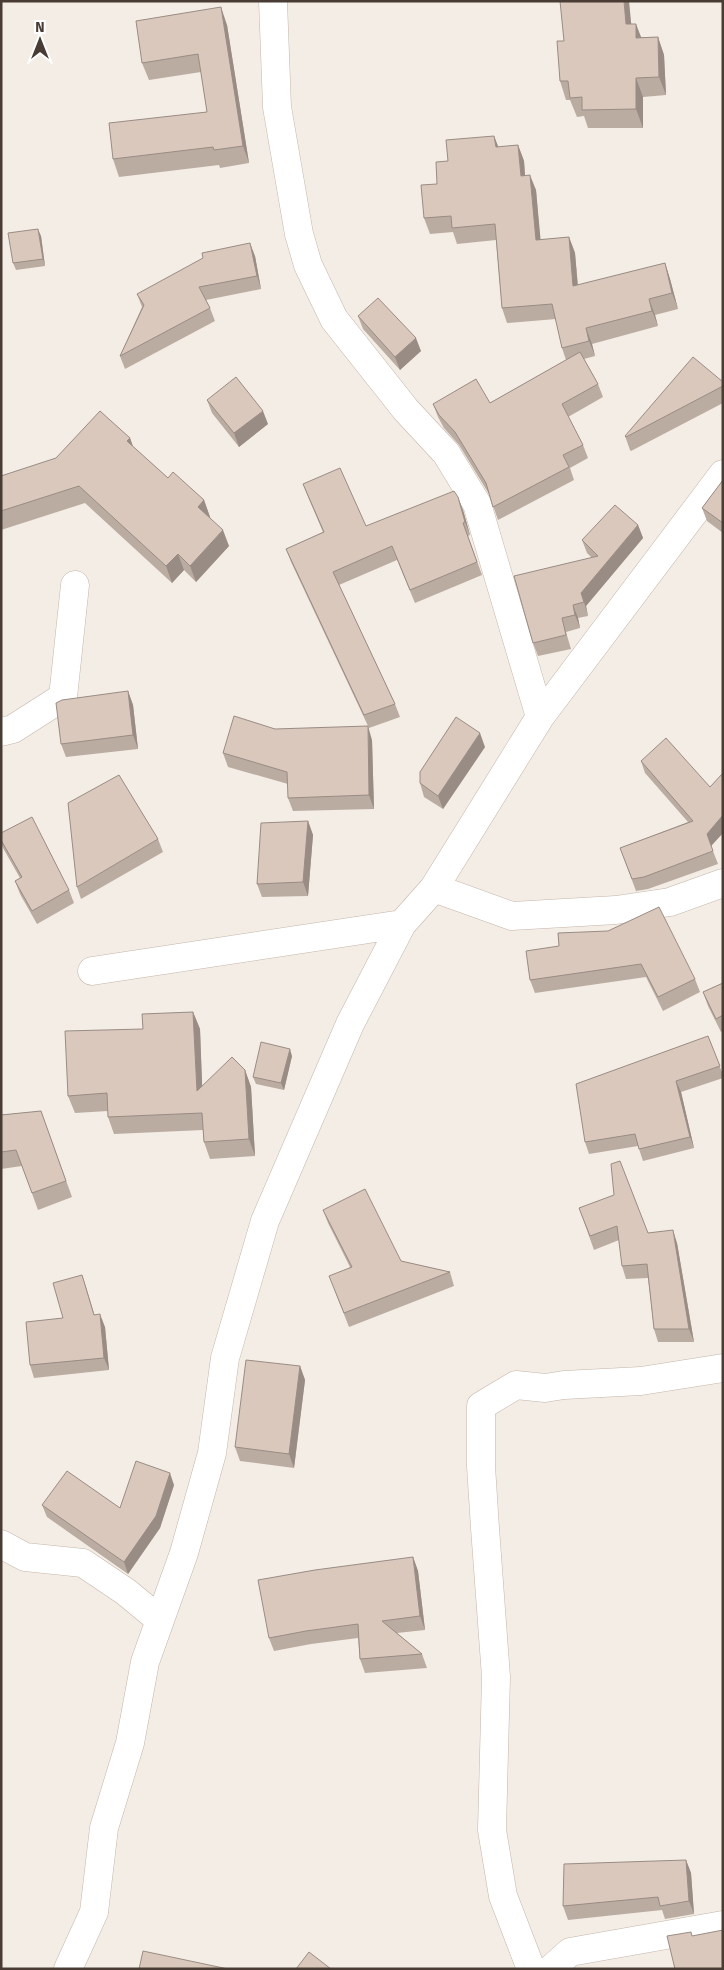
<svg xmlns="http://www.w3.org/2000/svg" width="724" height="1970" font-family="'Fira Sans',sans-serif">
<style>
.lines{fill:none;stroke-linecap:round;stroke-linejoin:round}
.minor-casing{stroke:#c4b5aa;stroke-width:29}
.minor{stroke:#fff;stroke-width:28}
.wall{fill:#bbaca2}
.shaded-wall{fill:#998c84}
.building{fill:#dac8bc;stroke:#998c84}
</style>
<rect width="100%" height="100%" fill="#f4ede5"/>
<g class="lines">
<g class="minor-casing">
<path id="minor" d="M273,1L277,107L299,234L308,265L334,319L406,410L446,453L477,504L540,717
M1,732L13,729L63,697L75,585
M434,888L512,916L616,910L670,902L723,883
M92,971L402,924
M1,1544L25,1557L83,1563L126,1592L160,1620
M68,1969L94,1912L104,1828L130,1743L145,1662L184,1553L212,1453L225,1358L265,1221L350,1024L402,924L434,888L540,717L723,474
M531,1969L503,1896L492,1830L496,1677L485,1528L481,1466V1406L516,1385L545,1388L564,1385L641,1381L723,1368
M551,1969L570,1952L723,1925"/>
</g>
<use href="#minor" class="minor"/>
</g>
<path class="wall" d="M631,24L641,37H658L664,55L666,95L643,97V128H588L584,116L577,117L570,100H566L560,81L564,41Z
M227,25L249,163L220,168L219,165L119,177L113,159L207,112L201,72L149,80L142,63Z
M494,136L498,147L518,145L524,161L525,175L536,190L540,240L569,237L575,253L578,285L665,263L670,279L678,309L655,315L658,326L592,344L595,356L584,359L598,384L603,397L568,417L583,445L588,458L570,468L574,480L498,520L489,494L459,445L444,428L438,417L433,404L490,403L566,360L562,348L556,319L507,323L502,308L496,240L457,244L453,232L430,234L424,218L437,184L448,161Z
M41,236L45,266L16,270L13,263Z
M255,256L261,289L206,300L210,308L215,321L125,369L120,356L142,307L137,294Z
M358,316L421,351L400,370L363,329Z
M723,382V403L631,451L630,450L625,436Z
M207,400L268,424L239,447L212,413Z
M130,438L133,447L168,478L204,500L210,517L229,546L196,582L184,570L172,583L85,503L1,530V476Z
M723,480V533L707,521L702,508Z
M303,484L366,526L463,510L470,535L468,536L482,575L415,603L397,560L339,585L395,704L400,717L369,728L291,562L286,549L323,532L308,497Z
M638,525L643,538L586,606L588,616L578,618L580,628L566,632L571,649L538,656L533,643L591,557L587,553L582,540Z
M128,691L133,705L138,749L66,757L61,744Z
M372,740L374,809L293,811L288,798V784L228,767L223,753Z
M485,747L443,809L424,797L420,783Z
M641,761L710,787L723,773V833L711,846L718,864L648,889L636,891L620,848L688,822L645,773Z
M308,821L313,835L308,896L262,897L257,884Z
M1,833L69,890L74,903L37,924L20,894L15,881L20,878L3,848L1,842Z
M158,839L163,852L81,899L77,887Z
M558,933L695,979L700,992L663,1011L646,977L535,993L530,980L559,946Z
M723,983V1031L721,1032L708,1006L703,992Z
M193,1012L200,1029L202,1086L245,1070L251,1087L255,1156L210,1159L204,1142L203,1130L114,1134L108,1117V1111L75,1113L68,1096L143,1029Z
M708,1036L723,1075V1078L681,1092L694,1148L643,1161L638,1146L589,1154L585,1142Z
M292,1056L284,1090L256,1084L253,1077Z
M41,1111L72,1197L38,1210L22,1166L1,1169V1115Z
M579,1208L677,1243L694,1342H658L654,1329L648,1278L626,1279L622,1266L619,1240L594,1250Z
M323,1210L401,1261L450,1272L454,1286L349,1327L334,1289L350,1267L328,1223Z
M82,1275L94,1315L105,1327L109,1370L34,1378L30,1365L63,1318Z
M300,1366L305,1380L294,1468L240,1461L235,1447Z
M174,1485L160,1528L128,1574L47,1517L42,1505L120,1508Z
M413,1557L418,1571L425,1630L397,1633L422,1654L427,1668L365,1673L360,1659L358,1638L311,1644L274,1651L269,1638Z
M686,1860L691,1873L694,1914L665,1919L662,1910L568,1920L563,1906Z"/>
<path class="shaded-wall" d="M624,1H629L633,42L626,24Z
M221,7L227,25L249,163L243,146Z
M636,24L643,42L636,38Z
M658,37L664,55L666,95L659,77Z
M636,78L643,97V128L636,109Z
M494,136L500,151L496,147Z
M518,145L524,161L526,191L521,176Z
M530,175L536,190L542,255L536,240Z
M38,229L41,236L45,266L43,259Z
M569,237L575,253L579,302L573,286Z
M250,243L255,256L261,289L257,276Z
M665,263L670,279L678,309L672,293Z
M649,299L655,315L658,326L652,311Z
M586,328L592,344L595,356L589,341Z
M416,338L421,351L400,370L395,357Z
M263,411L268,424L239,447L234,433Z
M130,438L136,455L127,441Z
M458,497L463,510L470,535L465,522Z
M204,500L210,517L204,523L198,507Z
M638,525L643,538L586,606L588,616L584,602L581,593Z
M223,530L229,546L196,582L190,566Z
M178,554L184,570L172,583L166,566Z
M573,605L578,618L580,628L575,615Z
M128,691L133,705L138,749L133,735Z
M368,726L372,740L374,809L369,795Z
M480,733L485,747L443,809L438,796Z
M723,815V833L711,846L707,834Z
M308,821L313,835L308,896L303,882Z
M193,1012L200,1029L203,1108L197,1091Z
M290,1049L292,1056L284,1090L281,1083Z
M245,1070L251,1087L255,1156L249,1139Z
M676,1081L681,1092L694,1148L690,1137Z
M673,1230L677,1243L694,1342L689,1329Z
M82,1275L86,1287L98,1327L94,1315Z
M100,1314L105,1327L109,1370L104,1358Z
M300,1366L305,1380L294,1468L289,1454Z
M170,1473L174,1485L160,1528L128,1574L124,1562Z
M413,1557L418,1571L425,1630L420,1616Z
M686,1860L691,1873L694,1914L689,1901Z"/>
<path class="building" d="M560,1H624L626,24H636V38L658,37L659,77L636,78V109L582,110V97L570,98L568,81H560L557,41H564Z
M221,7L243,146L214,150L213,147L113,159L109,123L207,112L198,54L142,63L136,21Z
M494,136L496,147L518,145L521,176L530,175L536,240L569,237L573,286L665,263L672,293L649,299L652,311L586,328L589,341L562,348L552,304L502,308L495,224L452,228L451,216L424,218L421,185L437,184L436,162L448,161L446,140Z
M38,229L43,259L13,263L8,233Z
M250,243L257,276L199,287L210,308L120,356L144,305L137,294L203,258L202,253Z
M378,298L416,338L395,357L358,316Z
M580,352L598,384L562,404L583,445L563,455L569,467L493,507L486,483L455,432L439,415L433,404L476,379L490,403Z
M693,357L723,382V386L626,437L625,436Z
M236,377L263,411L234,433L207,400Z
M100,411L130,438L127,441L168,478L173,472L204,500L198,507L223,530L190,566L178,554L166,566L79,486L1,511V476L56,458Z
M340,468L366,526L454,491L458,497L465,522L463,523L477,562L410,590L392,546L333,572L395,704L364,715L286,549L324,532L303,484Z
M723,480V523L702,508Z
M615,505L638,525L581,593L584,602L573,605L575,615L562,618L566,635L533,643L514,576L598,556L582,540Z
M128,691L133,735L61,744L56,703L62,700Z
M234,716L275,729L368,726L369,795L288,798L287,772L223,753Z
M456,717L480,733L438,796L420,783V772Z
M666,738L710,787L723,773V815L707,834L713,851L644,877L632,879L620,848L693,821L641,761Z
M119,775L158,839L77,887L68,803Z
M32,817L69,890L32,911L15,881L22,877L1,840V833Z
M308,821L303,882L257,884L261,823Z
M659,907L695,979L658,997L641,964L530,980L526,951L559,946L558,933L608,931Z
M723,983V1015L716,1019L703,992Z
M193,1012L197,1091L232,1057L245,1070L249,1139L204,1142L202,1113L108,1117L107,1093L68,1096L65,1031L143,1029L142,1014Z
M708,1036L720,1066L676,1081L690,1137L639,1149L635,1134L585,1142L576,1084Z
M261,1042L290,1049L281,1083L253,1077Z
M41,1111L66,1181L32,1193L16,1150L1,1152V1115Z
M620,1161L648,1233L673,1230L689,1329H654L647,1264L622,1266L617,1226L590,1236L579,1208L614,1195L611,1164Z
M365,1189L401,1261L450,1272L344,1313L329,1276L352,1267L323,1210Z
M82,1275L94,1315L100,1314L104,1358L30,1365L26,1322L63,1318L53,1283Z
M246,1360L300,1366L289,1454L235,1447Z
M136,1461L170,1473L156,1516L124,1562L42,1505L67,1471L120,1508Z
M413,1557L420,1616L382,1621L422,1654L360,1659L358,1624L306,1631L269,1638L258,1580L315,1570Z
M686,1860L689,1901L660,1906L658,1897L563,1906L564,1864Z
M723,1930V1969H675L667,1936L691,1932L692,1936Z
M143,1951L228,1969H139Z
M309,1952L331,1969H296Z"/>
<rect width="724" height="1970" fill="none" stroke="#483c34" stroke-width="5"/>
<g transform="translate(40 40)" stroke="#ffffff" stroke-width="4" paint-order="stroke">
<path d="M0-4L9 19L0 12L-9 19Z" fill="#483c34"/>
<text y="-8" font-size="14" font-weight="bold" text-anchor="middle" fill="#483c34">N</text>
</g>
</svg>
